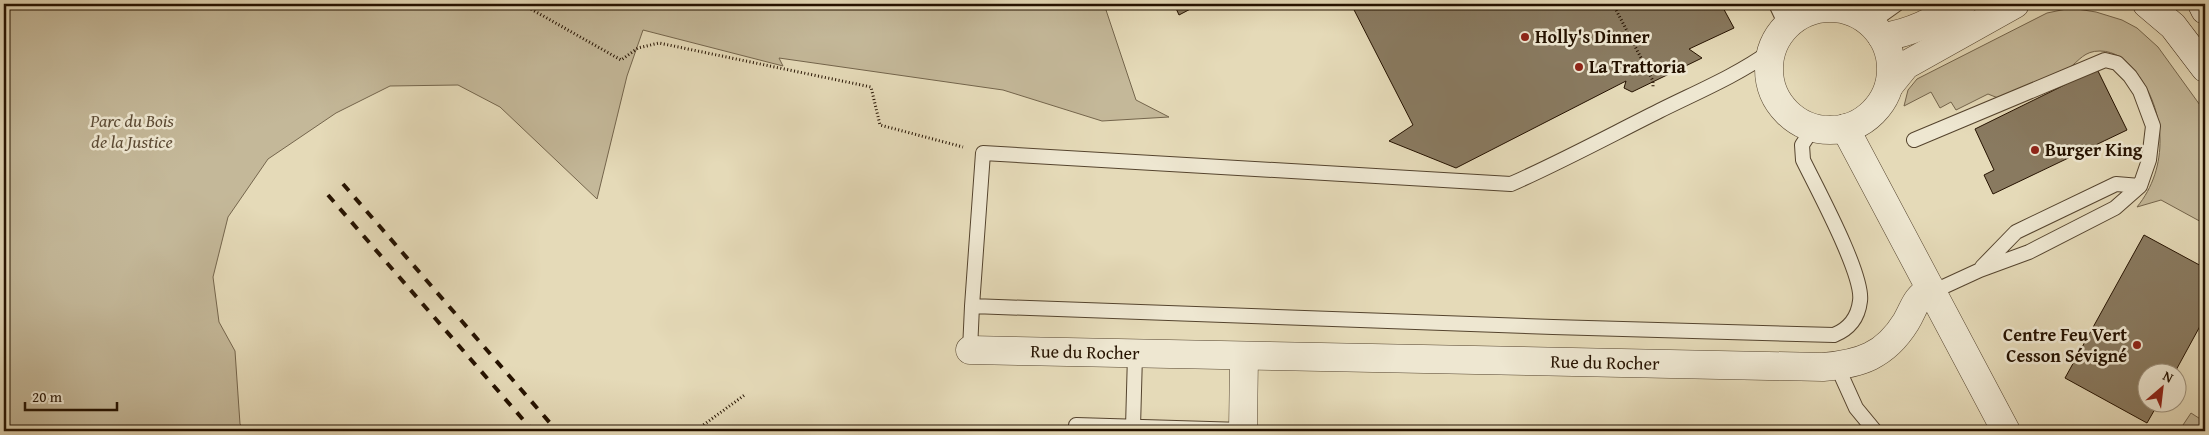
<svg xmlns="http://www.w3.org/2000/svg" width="2209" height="435" font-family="'Gentium Book Plus',serif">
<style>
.green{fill:#c4b899;stroke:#74654c}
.building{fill:#897a60;stroke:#251200}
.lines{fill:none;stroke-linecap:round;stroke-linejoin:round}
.lane-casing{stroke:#55442e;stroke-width:16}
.street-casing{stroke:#55442e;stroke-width:29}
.secondary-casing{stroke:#251200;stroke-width:29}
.path{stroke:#251200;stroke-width:3;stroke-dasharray:1 2.5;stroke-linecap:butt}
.lane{stroke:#eee7d1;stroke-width:14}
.street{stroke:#eee7d1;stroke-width:28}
.secondary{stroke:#eee7d1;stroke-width:28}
.rail{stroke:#251200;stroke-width:4;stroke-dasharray:9 9;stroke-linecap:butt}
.poi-dot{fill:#8f2418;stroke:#eee7d1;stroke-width:2}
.labels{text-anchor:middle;stroke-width:5;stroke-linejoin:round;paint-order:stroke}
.poi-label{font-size:18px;font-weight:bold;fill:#251200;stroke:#eee7d1;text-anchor:start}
.park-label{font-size:18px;font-style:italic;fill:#5d4c36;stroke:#eee7d1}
.street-label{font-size:18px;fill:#251200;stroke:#eee7d1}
</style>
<rect width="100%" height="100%" fill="#e5dab8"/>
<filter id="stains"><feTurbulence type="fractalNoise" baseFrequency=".004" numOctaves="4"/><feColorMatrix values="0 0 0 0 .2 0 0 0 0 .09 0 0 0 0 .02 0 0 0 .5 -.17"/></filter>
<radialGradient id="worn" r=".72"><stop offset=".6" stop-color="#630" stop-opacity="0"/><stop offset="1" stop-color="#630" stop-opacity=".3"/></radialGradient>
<path class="green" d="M4,4H1104L1136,100L1169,117L1102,121L1003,90L779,58L783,66L643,30L627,76L597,199L500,107L458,85L390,86L336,113L268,159L228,217L213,277L219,322L235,351L240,424L245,431H4Z
M2071,8L2096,12L2122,20L2137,28L2158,47L2205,112V224L2161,200L2137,207C2169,168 2167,110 2135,71C2126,60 2115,51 2100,51C2084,51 2080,60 2068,69C2050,81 2023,90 2003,100L1988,94L1956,110L1951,102L1940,108L1931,92L1904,106L1908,90L1917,79L2047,13Z
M2191,413L2205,422V431H2179Z"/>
<path class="building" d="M1174,4H1200L1179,15Z
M1351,4H1721L1734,28L1689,49L1702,58L1632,92L1624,88L1626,81L1456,168L1389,141L1413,125Z
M2097,69L2127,130L1993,194L1984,175L1994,170L1975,129Z
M2144,235L2205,268V317L2175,372H2146V402H2159L2147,423L2065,378Z"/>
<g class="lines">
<g class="lane-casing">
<path id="lane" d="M1776,4L1786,25
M1848,10L1854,4
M1867,20L1883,14L1897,4
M1771,51C1736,76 1697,92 1659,111C1609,136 1561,162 1511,184L983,153L972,306L1553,327L1834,335C1849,329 1858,318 1860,301C1864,275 1816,187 1803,160L1802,145L1813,128
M1914,140L2105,60L2117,63L2130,76L2140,91L2153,126L2149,160L2140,186L2115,208L2029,252L1980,270L1943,287
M1982,267L2016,232L2116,184L2140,186
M970,350L972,306
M1837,366L1856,408L1875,431
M1076,425L1243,430
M1133,427L1135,355"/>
</g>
<g class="street-casing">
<g id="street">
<circle cx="1830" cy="69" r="61"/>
<path d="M1882,37C1913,33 1936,19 1962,4"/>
<path d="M1889,86L1906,65L2015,4"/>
<path d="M1845,128L2006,431"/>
<path id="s1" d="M970,350L1823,367C1860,364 1885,356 1906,322C1915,307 1914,299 1931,289"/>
<path d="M1243,431L1244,357"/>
</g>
</g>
<g class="secondary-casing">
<path id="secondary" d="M2147,4L2173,26L2205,68
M2202,4L2205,10"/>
</g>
<path class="path" d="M522,4L621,60L638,48L659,43L871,87L880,125L963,147
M1613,4L1653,81V88
M695,431L746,394"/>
<use href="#lane" class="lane"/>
<use href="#street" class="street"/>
<use href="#secondary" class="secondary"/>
<path class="rail" d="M343,184L557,431
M328,195L533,431"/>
</g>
<g class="poi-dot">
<circle cx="1525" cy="37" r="5"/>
<circle cx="1579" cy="67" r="5"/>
<circle cx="2035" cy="150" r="5"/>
<circle cx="2137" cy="345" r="5"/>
</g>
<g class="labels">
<g class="poi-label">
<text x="1535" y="43">Holly's Dinner</text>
<text x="1589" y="73">La Trattoria</text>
<text x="2045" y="156">Burger King</text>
<text x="2127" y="341" text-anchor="end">Centre Feu Vert<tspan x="2127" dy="21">Cesson Sévigné</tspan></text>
</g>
<g class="park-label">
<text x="132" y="127">Parc du Bois<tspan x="132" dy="21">de la Justice</tspan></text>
</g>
<g class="street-label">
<text dy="6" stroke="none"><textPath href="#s1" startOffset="115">Rue du Rocher</textPath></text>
<text dy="6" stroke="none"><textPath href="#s1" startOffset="635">Rue du Rocher</textPath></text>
</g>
</g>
<rect width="2209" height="435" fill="none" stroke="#e5dab8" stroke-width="20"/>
<rect x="5" y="5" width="2199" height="425" fill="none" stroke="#251200" stroke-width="2.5"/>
<rect x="10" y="10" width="2189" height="415" fill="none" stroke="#251200"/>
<g transform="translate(2162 388) rotate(28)"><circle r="24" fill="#eee7d1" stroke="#9e927d"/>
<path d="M0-4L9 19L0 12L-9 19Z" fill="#8f2418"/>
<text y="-8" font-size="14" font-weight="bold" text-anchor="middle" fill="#251200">N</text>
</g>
<path d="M25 402v8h92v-8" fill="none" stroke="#251200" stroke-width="2.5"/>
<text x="32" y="402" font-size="15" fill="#251200" stroke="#eee7d1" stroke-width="4" paint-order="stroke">20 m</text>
<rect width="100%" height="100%" filter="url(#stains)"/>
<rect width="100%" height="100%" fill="url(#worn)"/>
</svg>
